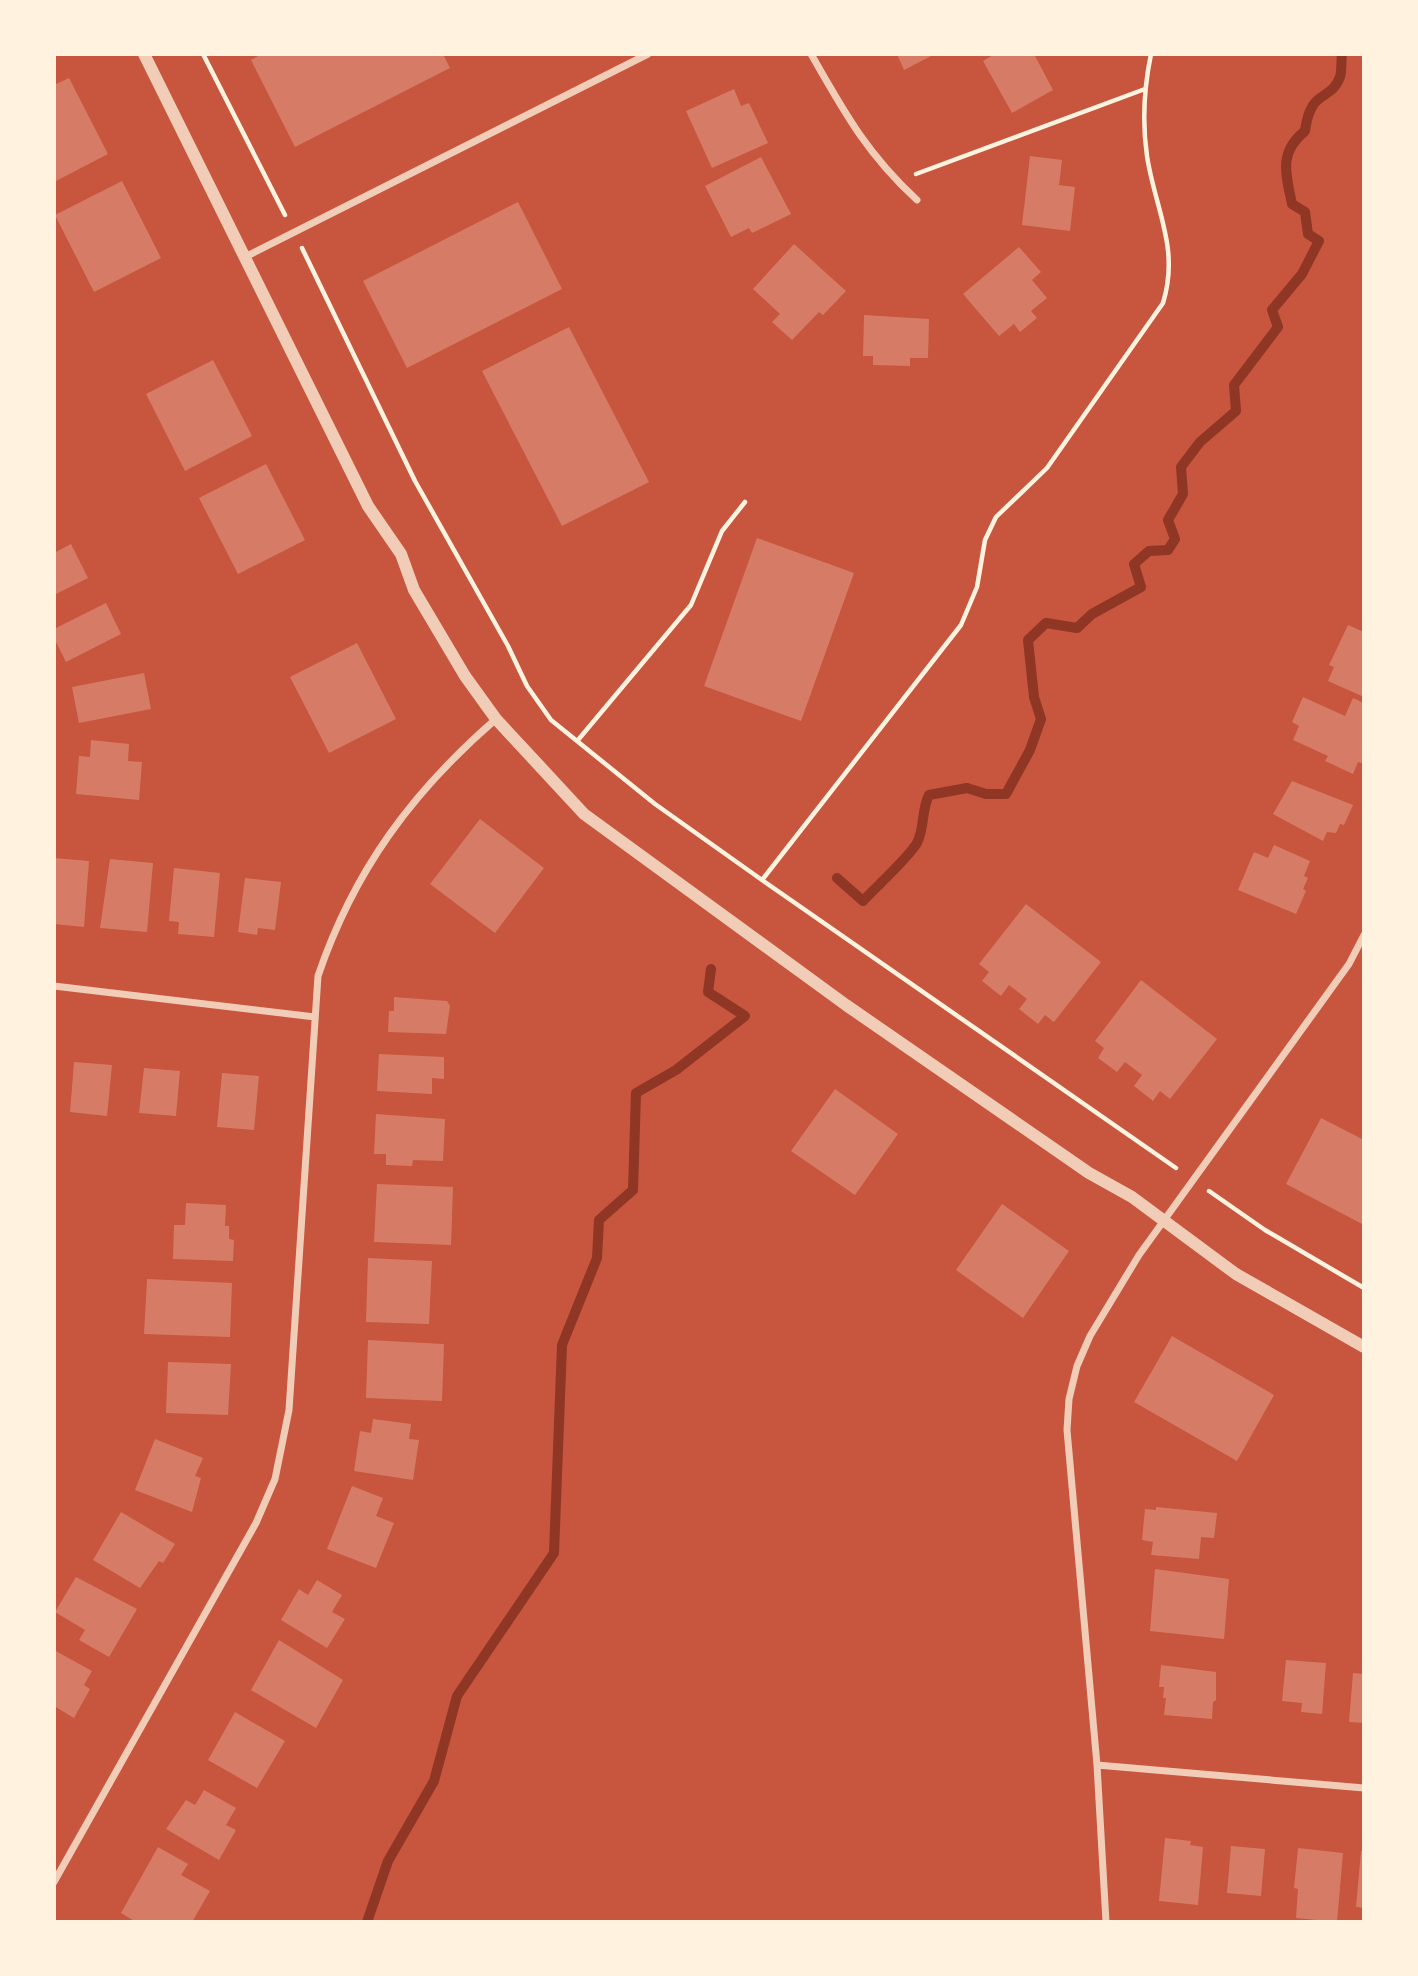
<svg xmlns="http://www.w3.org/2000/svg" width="1418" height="1976" font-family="'Asap Condensed',sans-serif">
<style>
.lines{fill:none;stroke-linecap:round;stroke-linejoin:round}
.stream{stroke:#8f3625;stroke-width:10}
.building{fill:#d67c66}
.path{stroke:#fff3e0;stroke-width:4.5}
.minor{stroke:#f1ccb7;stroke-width:7}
.tertiary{stroke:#f1ccb7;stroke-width:12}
</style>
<rect width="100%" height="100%" fill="#c8553d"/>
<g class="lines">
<path class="stream" d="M837,878L863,901C877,886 908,858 917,843C925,827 921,811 929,795L967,788L986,794H1006L1030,750L1041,719L1034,697L1028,640L1046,623L1077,628L1092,614L1141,587L1134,564L1149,551L1168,550L1175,539L1168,520L1183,494L1181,467L1200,442L1236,411L1234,385L1278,327L1272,310L1302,274L1319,241L1308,234L1305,212L1292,204C1286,174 1278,153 1305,131C1311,87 1330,103 1340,77C1342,71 1341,61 1342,54
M367,1922L388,1861L434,1781L457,1696L554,1553L562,1345L597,1258L599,1220L633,1190L636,1093L676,1070L745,1016L708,992L711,969"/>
</g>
<path class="building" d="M262,54H443L450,68L295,147L251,60Z
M897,54H935L904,70Z
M995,54H1034L1053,90L1012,113L983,61Z
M69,78L108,154L54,182V85Z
M734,89L741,106L749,103L768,143L712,168L686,111Z
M1030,156L1062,160L1059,185L1075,187L1070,231L1022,225Z
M761,157L791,214L752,233L749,228L731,237L705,186Z
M122,181L161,258L94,292L55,215Z
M518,202L562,289L407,368L363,281Z
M794,244L846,291L823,315L819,312L792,340L772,322L780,314L753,289Z
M1019,247L1041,272L1032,280L1047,298L1031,311L1037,318L1020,332L1014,324L999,336L963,294Z
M864,315L929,319L928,358H910V366L873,365V356H863Z
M569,327L649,482L562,526L482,371Z
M213,360L252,436L185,471L146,394Z
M266,464L305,540L238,574L199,498Z
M757,538L854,573L801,721L704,686Z
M71,544L88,578L54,595V553Z
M106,603L121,634L66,662L54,638V629Z
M1348,625L1364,632V697L1328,681L1334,667L1329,665Z
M357,643L396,719L329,753L290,677Z
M144,673L151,709L79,723L72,687Z
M1303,697L1345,716L1353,698L1364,703V764L1358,762L1353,774L1325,761L1328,756L1293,740L1299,726L1292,722Z
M91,740L129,744L128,761L142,762L139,800L76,794L79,756L90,757Z
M1292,781L1353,805L1344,825L1340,824L1336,833L1327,832L1323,841L1273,814Z
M480,819L544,868L495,933L430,884Z
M1274,845L1310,861L1304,876L1308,878L1303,889L1306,891L1296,914L1238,890L1254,852L1268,858Z
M54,858L89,861L84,927L54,924Z
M110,859L153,863L147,932L100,928Z
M174,868L220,873L214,937L178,934L179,922L169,921Z
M245,878L281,882L275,930L258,928L257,935L238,932Z
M1026,904L1101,962L1054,1022L1045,1015L1038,1024L1019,1009L1027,999L1009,985L1001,996L982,981L989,972L979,964Z
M1141,980L1217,1039L1170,1099L1160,1091L1153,1101L1134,1086L1142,1075L1125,1062L1117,1072L1098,1058L1104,1048L1095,1041Z
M394,997L447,1001L450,1006L446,1034L388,1032L389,1011H394Z
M379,1054L444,1057V1079L432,1078V1094L377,1091Z
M74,1062L112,1065L107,1116L70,1112Z
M144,1068L180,1071L176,1116L139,1113Z
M222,1073L259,1076L254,1130L217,1127Z
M835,1089L898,1134L855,1195L791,1151Z
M376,1114L445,1119L443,1161L413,1160L412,1166L386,1165V1154H374Z
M1321,1118L1364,1140V1225L1286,1184Z
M377,1184L453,1187L451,1245L374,1242Z
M186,1203L226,1205L225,1226H229V1239L234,1240L233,1261L173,1259L174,1225H185Z
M1002,1204L1069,1251L1023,1318L956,1270Z
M368,1258L432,1261L429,1324L366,1322Z
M147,1279L232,1283L230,1337L144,1334Z
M1172,1336L1274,1395L1237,1461L1134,1402Z
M368,1340L444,1344L442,1401L366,1398Z
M168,1362L231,1364L228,1415L166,1413Z
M373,1419L411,1424L409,1439L419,1440L413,1480L354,1471L360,1431L371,1433Z
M155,1439L203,1458L195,1476L201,1478L192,1512L135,1490Z
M352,1486L383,1498L376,1516L394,1523L376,1568L327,1549Z
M1156,1507L1217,1513L1214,1538L1201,1537L1199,1559L1151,1555L1153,1542L1142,1540L1145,1509L1156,1510Z
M121,1512L175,1544L163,1563L159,1561L140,1588L93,1560Z
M1155,1569L1229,1579L1224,1639L1150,1631Z
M76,1577L137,1609L109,1657L79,1640L85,1630L55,1612Z
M317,1580L342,1595L332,1612L345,1619L327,1648L281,1620L299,1589L308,1595Z
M279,1640L343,1680L316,1728L251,1690Z
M54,1650L92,1671L84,1685L90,1689L74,1718L54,1706Z
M1286,1660L1326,1663L1322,1714L1301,1712L1302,1703L1282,1701Z
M1161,1665L1216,1672V1700L1213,1702L1212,1719L1164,1715L1166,1698H1163L1164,1687H1159Z
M1353,1673L1364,1674V1723L1349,1722Z
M235,1712L285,1741L257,1788L208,1760Z
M204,1790L236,1808L226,1825L236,1830L219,1860L166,1829L186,1800L195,1805Z
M1165,1838L1191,1841L1190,1845L1203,1847L1198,1905L1159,1901Z
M1231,1846L1265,1849L1261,1896L1227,1893Z
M158,1847L188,1864L181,1875L210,1891L192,1922H136L121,1913Z
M1298,1848L1343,1853L1337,1922L1296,1918L1298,1889L1294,1888Z
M1361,1851H1364V1908L1356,1907Z"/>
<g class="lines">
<path class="path" d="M203,54L285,215
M916,174L1145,89
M302,248L415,481L508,646L527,686L551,720L655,804L762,880L1176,1168
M578,740L691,605L722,531L745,502
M762,880L961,625L977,587L985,540L996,517L1047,468L1163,303C1180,248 1155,209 1147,156C1142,122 1144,88 1151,54
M1209,1191L1265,1230L1364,1288"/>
<path class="minor" d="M811,54C844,112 867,154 917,200
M245,257L648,54
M54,986L315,1017
M1097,1765L1364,1788
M54,1882L256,1523L275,1479L289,1410L318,976C354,870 412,792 496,719
M1106,1922L1097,1765L1067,1430L1069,1399L1077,1366L1090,1336L1139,1255L1349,964L1364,935"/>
<path class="tertiary" d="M144,54L368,506L401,554L414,590L465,676L496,719L584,814L846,1005L1089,1173L1132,1197L1236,1274L1364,1347"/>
</g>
<rect width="1418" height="1976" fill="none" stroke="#fff3e0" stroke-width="112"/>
</svg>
